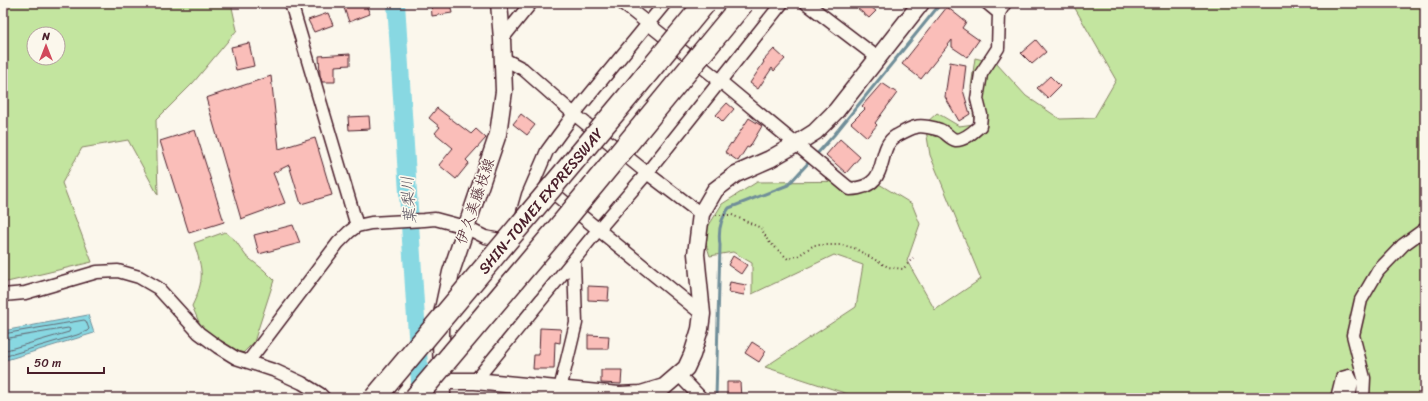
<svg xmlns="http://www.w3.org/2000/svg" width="1428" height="401" font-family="Sriracha,'Klee One',sans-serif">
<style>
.green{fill:#c3e59f;stroke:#868265;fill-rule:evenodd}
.water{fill:#88d8e2;stroke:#6f8e99}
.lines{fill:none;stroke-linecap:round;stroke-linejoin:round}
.shore{stroke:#636974;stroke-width:1}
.stream{stroke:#6f8e99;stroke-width:3}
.river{stroke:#88d8e2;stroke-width:18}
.building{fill:#fabeb9;stroke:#4a1f2b}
.street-casing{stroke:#4a1f2b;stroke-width:15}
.secondary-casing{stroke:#4a1f2b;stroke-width:19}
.path{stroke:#4a1f2b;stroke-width:2;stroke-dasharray:1 3;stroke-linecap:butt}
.street{stroke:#fbf7ec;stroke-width:12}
.secondary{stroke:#fbf7ec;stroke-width:16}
.highway-bridge-casing{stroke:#4a1f2b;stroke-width:24;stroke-linecap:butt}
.highway-bridge{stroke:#fbf7ec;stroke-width:21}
.labels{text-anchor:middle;stroke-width:3.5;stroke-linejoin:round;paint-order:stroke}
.street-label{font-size:15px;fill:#4a1f2b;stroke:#fbf7ec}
.water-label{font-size:16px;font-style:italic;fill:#5d5662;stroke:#fbf7ec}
</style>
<rect width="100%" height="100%" fill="#fbf7ec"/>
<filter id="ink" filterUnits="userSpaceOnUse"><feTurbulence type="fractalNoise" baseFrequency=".025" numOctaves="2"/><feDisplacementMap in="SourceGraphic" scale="8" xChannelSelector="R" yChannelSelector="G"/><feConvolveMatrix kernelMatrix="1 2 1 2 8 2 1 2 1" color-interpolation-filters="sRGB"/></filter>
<g filter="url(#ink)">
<path class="green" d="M3,3H231L237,30L193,83L156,120L158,195L128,140L82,148L62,183L92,262L3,283ZM34,34H58V58H34Z
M1072,3H1425V398H860L765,367L856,307L863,265L834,255L752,294V263L733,252L710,256L703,235L722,204L757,182L874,181L912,204L920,224L907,261L935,310L981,279L930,155L925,124L937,113L959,126L974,124L971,87L975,58L996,63L1026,96L1060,119L1094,118L1116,80Z
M225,232L235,240L246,256L264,270L274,280L254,342L242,354L202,329L192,306C205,279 203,271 194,243Z"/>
<path class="water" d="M88,315L94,333L3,361V331Z"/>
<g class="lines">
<path class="shore" d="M3,334L84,320L86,321L89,329L87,331L77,335L3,357
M3,339L68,328L70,329L69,332L3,351"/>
<path class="stream" d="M815,156L834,135L941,3
M716,398L720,245C718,231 720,219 729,208L788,185L811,160"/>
<path class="river" d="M396,3L421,398"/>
</g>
<path class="building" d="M348,3H365L370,14L349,22L343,5Z
M431,3H450L452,13L432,16Z
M851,3H866L876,11L869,18Z
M947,7L966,22L962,28L979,40L967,57L952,47V40L921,79L902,64Z
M328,13L333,25L314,32L308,20Z
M1036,40L1046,52L1032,64L1021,53Z
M249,43L254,66L236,70L231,47Z
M774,49L785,59L774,71L772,68L758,89L750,83L764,62L763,61Z
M350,54V65L335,66V82H322L320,75L319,56Z
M950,62L966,65L963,90L970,114L959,121L945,97Z
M271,76L279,149L315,138L332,195L301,204L289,165L273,173L285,203L241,219L206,98Z
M1050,76L1060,86L1048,98L1037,88Z
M882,83L897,93L875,123L877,125L867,137L851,123L865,109L862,106Z
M727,103L734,109L723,122L716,115Z
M437,108L471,134L476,129L486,138L466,160L469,163L456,179L439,165L453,148L435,133L440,127L429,118Z
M521,114L535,125L527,135L513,124Z
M369,116L370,129L349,130L348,117Z
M749,118L762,126L749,148L747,147L738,161L725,152L731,143L732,144Z
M195,130L224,222L189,233L160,141Z
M840,139L860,157L846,173L826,155Z
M293,225L300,243L259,254L254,235Z
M733,256L747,265L741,274L728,265Z
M730,282L746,285L744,295L728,292Z
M588,286L609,287L608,301L588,300Z
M540,328L561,329L560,343L555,342L554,369H533L534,355H539Z
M588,335L609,336L608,349H588Z
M752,342L766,351L759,362L745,353Z
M601,370H622L621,384L601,383Z
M727,382H740L741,398H727Z"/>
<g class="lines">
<g class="street-casing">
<path id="street" d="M291,3L357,226
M622,3L720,81L850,189C893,187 874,149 896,136C902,133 910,128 916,127C921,125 935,128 940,130C946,132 950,139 956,140C965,140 973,132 980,126L981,115L977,99L981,74L998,48L999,13L1005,3
M806,3L878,58
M987,3L999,13
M502,39L531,3
M504,59L523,69L574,114L647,173L701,214
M546,187L702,314
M522,216L528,195L547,151L574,114L665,3
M3,295L25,293L97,272L118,271L139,277L158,288L199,333L218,347L236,358L276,371L302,383L320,394L324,398
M248,362L338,243L349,232L357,226L371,223L424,220L435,219L465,227L485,237L500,240L510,234
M679,375L701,398
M475,381L598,230L647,173L782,3
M561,398L560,389L576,323L574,261
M1337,398L1342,378L1349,376L1352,382L1349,398
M1363,398L1364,378L1353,335L1361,300L1378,271L1403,245L1425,229"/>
</g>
<g class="secondary-casing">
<path id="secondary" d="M441,381H475L619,395L641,394L664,387L686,368L692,355L700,329L702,314L696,254L701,214L715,190L736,174L770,159L796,144L815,132L836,111L921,3
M442,398L441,331L442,314L451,272L498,134L504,91L502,39L499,3"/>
</g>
<path class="path" d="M716,215H732L761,228L768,241L788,259L798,256L814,245H842L854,248L888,267L903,269L913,258"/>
<use href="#street" class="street"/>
<use href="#secondary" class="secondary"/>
<g class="highway-bridge-casing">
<path id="highway-bridge" d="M375,398L636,87L705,3
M415,398L564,221L743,3"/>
</g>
<use href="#highway-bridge" class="highway-bridge"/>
</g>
</g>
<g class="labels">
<g class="street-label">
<text transform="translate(475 201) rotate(-71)" y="5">伊久美藤枝線</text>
<text transform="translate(541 201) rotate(-50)" y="5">SHIN-TOMEI EXPRESSWAY</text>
</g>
<g class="water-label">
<text transform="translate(408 200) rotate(-94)" y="6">葉梨川</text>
</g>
</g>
<rect width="1428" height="401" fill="none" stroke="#fbf7ec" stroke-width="16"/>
<rect x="8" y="8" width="1412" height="385" fill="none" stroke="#4a1f2b" stroke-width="1.5" filter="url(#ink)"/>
<g transform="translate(46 46)"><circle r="19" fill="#fbf7ec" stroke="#b4a19f"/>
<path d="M0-3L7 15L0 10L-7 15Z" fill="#d1495b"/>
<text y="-6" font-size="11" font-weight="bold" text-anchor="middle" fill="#4a1f2b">N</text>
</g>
<path d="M28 367v6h76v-6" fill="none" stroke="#4a1f2b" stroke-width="2"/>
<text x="34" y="367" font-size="12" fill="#4a1f2b" stroke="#fbf7ec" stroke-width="3" paint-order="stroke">50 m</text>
</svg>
